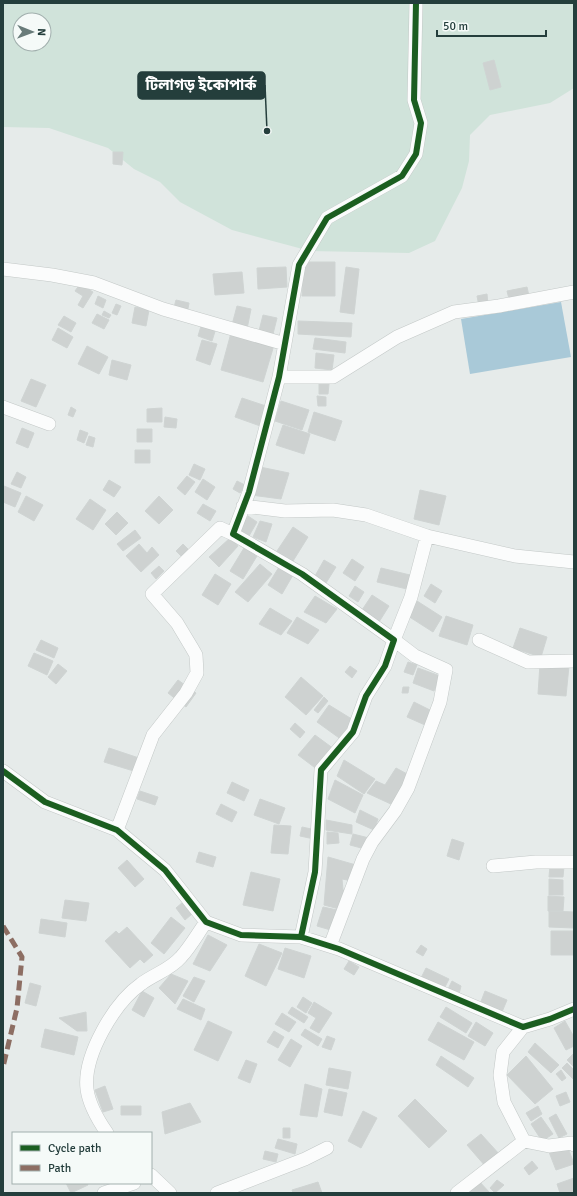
<svg xmlns="http://www.w3.org/2000/svg" width="577" height="1196" font-family="Signika,'Noto Sans Bengali',sans-serif">
<style>
.green{fill:#d0e3da;fill-rule:evenodd}
.water{fill:#a9c9d8}
.building{fill:#ced2d1;stroke:#cfd4d3}
.lines{fill:none;stroke-linecap:round;stroke-linejoin:round}
.minor-casing{stroke:#c3c8c7;stroke-width:14}
.minor{stroke:#fbfcfc;stroke-width:13}
.quiet{stroke:#8d6e63;stroke-width:5;stroke-dasharray:10 5;stroke-linecap:butt}
.cycleway-casing{stroke:#f5faf8;stroke-width:8}
.cycleway{stroke:#1b5e20;stroke-width:6}
.leader{fill:none;stroke:#243e3c;stroke-width:1.5}
.callout-dot{fill:#243e3c;stroke:#f5faf8;stroke-width:1.5}
.callout{fill:#243e3c;stroke:#243e3c;stroke-width:1.5}
.callout-label{font-size:15px;text-anchor:middle;font-weight:bold;fill:#fff}
</style>
<rect width="100%" height="100%" fill="#e6ebea"/>
<path class="green" d="M3,3H574V88L550,103L490,115L470,135L469,161L462,188L435,241L409,253L310,251L232,230L180,202L160,182L134,169L108,148L49,128L3,127ZM20,20H44V44H20Z"/>
<path class="water" d="M561,302L571,357L470,374L461,319Z"/>
<path class="building" d="M494,60L501,87L490,90L483,63Z
M113,152H123L122,165L113,164Z
M303,262H335V296H302Z
M286,267L287,287L258,289L257,268Z
M346,267L359,269L354,314L340,312Z
M242,272L244,293L215,295L213,274Z
M80,284L93,292L83,308L78,305L83,296L75,291Z
M527,287L529,296L509,299L507,291Z
M487,294L488,305L479,306L477,296Z
M98,296L106,300L103,308L95,304Z
M176,300L189,303L187,314L173,311Z
M116,304L121,306L117,315L112,313Z
M237,306L251,309L247,329L232,325Z
M135,307L149,310L146,326L132,323Z
M104,311L111,315L109,318L102,315Z
M97,314L109,320L104,329L92,323Z
M263,315L277,318L272,338L258,335Z
M64,316L76,323L71,332L58,325Z
M298,321L352,323L351,337L298,334Z
M202,323L216,328L212,341L198,336Z
M58,328L73,337L67,348L52,340Z
M231,333L274,345L263,382L221,370Z
M315,338L346,342L345,353L313,349Z
M202,340L217,344L210,365L196,360Z
M87,346L108,357L99,374L78,364Z
M316,353L334,355L332,370L315,368Z
M112,360L131,365L127,380L109,375Z
M31,379L46,385L36,407L21,401Z
M319,384H329L328,394H319Z
M317,396L326,397V406H318Z
M242,398L269,407L263,427L235,417Z
M281,401L309,410L302,430L275,421Z
M71,407L76,410L73,417L68,415Z
M162,408V422H147V409Z
M314,412L342,421L335,441L308,432Z
M165,417L177,419L176,428L164,427Z
M283,425L310,434L304,454L276,445Z
M22,428L34,433L28,448L16,443Z
M137,429H152V442H137Z
M80,430L88,433L84,443L77,440Z
M89,436L95,438L93,447L86,445Z
M135,450H150V463H135Z
M194,464L205,469L200,480L189,475Z
M260,467L289,473L281,499L251,495Z
M17,472L26,477L21,488L11,484Z
M187,476L195,482L185,495L177,488Z
M203,479L215,487L207,500L195,492Z
M109,480L121,487L114,497L103,490Z
M237,481L245,485L240,493L233,489Z
M4,486L21,493L15,507L3,502Z
M420,490L446,496L439,525L414,519Z
M26,496L43,505L34,521L18,512Z
M159,496L173,510L159,524L145,511Z
M90,499L106,510L93,530L76,519Z
M203,504L216,511L210,521L197,513Z
M117,512L128,523L116,535L105,524Z
M248,516L257,522L249,536L240,530Z
M260,521L272,524L266,542L253,537Z
M293,527L308,537L293,561L277,551Z
M135,530L141,538L123,551L117,544Z
M230,538L238,546L219,567L209,557Z
M139,544L147,553L152,547L159,555L141,572L126,556Z
M183,544L190,551L183,558L176,551Z
M244,548L257,556L243,579L230,571Z
M352,559L364,567L355,581L343,573Z
M324,560L336,567L326,583L315,576Z
M260,564L272,574L248,602L235,592Z
M159,566L164,571L156,579L151,573Z
M279,567L293,575L282,594L268,585Z
M381,568L410,575L407,589L377,582Z
M215,574L231,584L218,605L202,595Z
M431,584L442,591L435,603L424,596Z
M355,586L364,592L358,602L349,596Z
M372,595L389,606L379,622L362,610Z
M315,596L337,609L326,623L304,612Z
M417,601L442,617L433,632L408,616Z
M270,608L292,621L281,635L259,624Z
M446,616L473,625L467,645L439,636Z
M297,617L319,630L308,644L287,633Z
M520,628L547,637L541,657L513,648Z
M41,640L58,648L54,658L36,650Z
M34,653L53,661L47,675L28,666Z
M408,662L417,665L413,675L404,672Z
M58,664L67,671L56,684L48,677Z
M540,664L569,666L566,696L538,694Z
M350,666L357,671L352,678L345,672Z
M418,668L440,676L434,691L413,683Z
M301,677L323,696L306,715L285,697Z
M178,680L196,693L186,707L168,693Z
M403,687H409L408,693H402Z
M324,697L328,701L318,713L314,710Z
M414,702L432,711L425,725L407,717Z
M329,705L355,721L342,740L317,722Z
M295,723L305,732L300,738L290,729Z
M315,735L334,749L318,770L298,755Z
M109,748L142,759L137,772L104,762Z
M344,760L375,779L364,794L337,776Z
M396,768L409,775L393,805L367,793L376,781L385,785Z
M335,780L363,795L355,813L328,799Z
M232,782L249,790L244,801L227,793Z
M140,791L158,797L155,805L137,799Z
M260,799L285,808L279,824L254,815Z
M221,804L237,812L232,822L216,814Z
M360,810L378,819L374,830L356,822Z
M326,820L352,825V834L326,830Z
M274,825L291,826L288,854L271,853Z
M302,827L316,830L314,839L300,836Z
M327,832L338,833L339,843L327,844Z
M353,834L369,838L365,849L350,845Z
M452,839L464,843L459,860L447,856Z
M199,852L216,857L213,867L196,862Z
M328,857L356,865L353,881L342,879L343,890L350,891L343,910L324,905Z
M127,860L144,879L135,887L118,868Z
M550,866H564L563,877H549Z
M251,872L280,879L273,911L243,905Z
M549,879L563,880V895H549Z
M548,896L564,897L563,911H548Z
M65,900L89,903L86,921L62,918Z
M183,902L192,914L185,920L176,908Z
M323,907L342,911L334,931L317,926Z
M549,911L574,912V928L549,927Z
M171,917L185,928L164,954L151,943Z
M41,919L67,923L65,937L39,933Z
M127,927L153,955L144,963L140,959L130,968L105,941L116,931L119,934Z
M551,931H574V955H551Z
M208,935L227,945L210,971L193,964Z
M259,944L282,953L266,986L245,976Z
M421,945L427,949L423,956L416,952Z
M285,948L311,956L304,978L278,969Z
M349,961L359,967L354,975L344,969Z
M426,968L449,979L443,991L420,980Z
M171,974L188,981L175,1004L159,988Z
M194,977L205,981L194,1002L183,996Z
M452,981L461,986L458,998L446,993Z
M30,983L41,986L36,1006L25,1003Z
M142,991L154,998L144,1017L132,1010Z
M485,991L507,1000L502,1012L480,1004Z
M303,997L312,1003L306,1013L297,1007Z
M183,999L205,1009L201,1020L177,1009Z
M314,1002L332,1013L319,1033L310,1028L316,1018L308,1013Z
M292,1007L308,1017L304,1023L288,1013Z
M446,1007L472,1023L466,1033L440,1017Z
M86,1012L87,1031H77L59,1018Z
M282,1013L296,1022L289,1032L275,1024Z
M208,1021L232,1032L218,1061L194,1050Z
M565,1021L574,1037V1046L566,1050L554,1028Z
M438,1022L474,1042L464,1060L428,1040Z
M476,1022L493,1033L485,1046L468,1036Z
M45,1029L78,1037L74,1055L41,1047Z
M305,1029L322,1039L318,1046L301,1035Z
M274,1031L284,1037L278,1048L267,1042Z
M327,1036L335,1039L331,1050L322,1047Z
M291,1039L302,1046L290,1067L278,1060Z
M535,1043L559,1065L551,1073L528,1052Z
M574,1053V1067L567,1060Z
M441,1056L474,1078L468,1087L436,1065Z
M526,1056L553,1089L535,1104L507,1075Z
M246,1060L257,1064L250,1083L238,1078Z
M567,1063L574,1070V1080L562,1068Z
M329,1068L351,1072L348,1089L326,1085Z
M561,1070L566,1078L562,1081L556,1074Z
M305,1084L322,1089L317,1117L300,1115Z
M105,1086L113,1109L103,1112L95,1090Z
M329,1089L347,1093L342,1116L324,1112Z
M566,1092L570,1102L560,1106L556,1096Z
M415,1099L447,1131L429,1148L398,1116Z
M190,1103L201,1122L165,1134L162,1112Z
M121,1106H141V1115H121Z
M538,1106L542,1114L531,1121L526,1113Z
M363,1111L377,1118L361,1148L348,1141Z
M556,1114L567,1134L559,1138L549,1118Z
M541,1117L553,1134L542,1141L531,1124Z
M283,1128H290V1138H283Z
M481,1134L500,1155L486,1167L467,1145Z
M278,1139L297,1144L295,1154L275,1148Z
M567,1145L574,1164L556,1170L549,1152Z
M265,1151L278,1154L276,1162L263,1159Z
M532,1161L538,1168L529,1175L524,1168Z
M574,1178V1193H560L557,1184Z
M478,1180L490,1193H465Z
M497,1180L504,1185L495,1193L490,1188Z
M318,1182L322,1193H293L292,1190Z
M66,1183H87L88,1185L71,1193Z"/>
<g class="lines">
<g class="minor-casing">
<path id="minor" d="M3,269L52,275L94,283L163,309L285,344
M279,377H333L397,337L454,312L499,306L574,292
M3,407L49,424
M243,506L285,511L333,510L366,515L427,536L515,556L574,562
M479,640L528,662L574,661
M3,771L45,802L117,830L165,870L206,922L241,935L301,937L339,949L523,1027L550,1019L574,1009
M117,830L153,735L186,693L197,673L196,655L192,648L177,623L152,594L220,528L233,534
M493,866L536,862H574
M301,937L315,872L321,770L353,732L366,696L385,666L394,640L302,574L233,534L249,492L279,377L299,265L327,218L402,176L416,154L421,123L414,100L416,3
M330,946L363,859L372,842L395,811L408,788L440,702L446,670L415,656L394,640L411,597L427,536
M107,1133C98,1120 89,1105 87,1089C83,1056 114,1003 141,984C154,974 170,970 181,957C191,946 198,933 206,922
M524,1141L549,1146L572,1143L574,1145
M151,1175L170,1193
M104,1193L134,1183
M217,1193L305,1159L327,1148
M457,1193L524,1141L504,1102L500,1075L503,1052L523,1027"/>
</g>
<use href="#minor" class="minor"/>
<path class="quiet" d="M3,926L22,957L17,1008L3,1067"/>
<g class="cycleway-casing">
<path id="cycleway" d="M3,771L45,802L117,830L165,870L206,922L241,935L301,937L339,949L523,1027L550,1019L574,1009
M301,937L315,872L321,770L353,732L366,696L385,666L394,640L302,574L233,534L249,492L279,377L299,265L327,218L402,176L416,154L421,123L414,100L416,3"/>
</g>
<use href="#cycleway" class="cycleway"/>
</g>
<path class="leader" d="M267 131L265 85"/>
<circle class="callout-dot" cx="267" cy="131" r="4"/>
<rect class="callout" x="138" y="72" width="127" height="27" rx="4"/>
<g class="callout-label">
<text x="201" y="90">টিলাগড় ইকোপার্ক</text>
</g>
<rect width="577" height="1196" fill="none" stroke="#243e3c" stroke-width="8"/>
<rect x="12" y="1132" width="140" height="52" fill="#f5faf8" stroke="#a1afad"/>
<rect x="20" y="1145" width="20" height="6" fill="#1b5e20" stroke="#a1afad"/>
<text x="48" y="1152" font-size="12" fill="#243e3c">Cycle path</text>
<rect x="20" y="1165" width="20" height="6" fill="#8d6e63" stroke="#a1afad"/>
<text x="48" y="1172" font-size="12" fill="#243e3c">Path</text>
<g transform="translate(32 32) rotate(91)"><circle r="19" fill="#f5faf8" stroke="#a1afad"/>
<path d="M0-3L7 15L0 10L-7 15Z" fill="#687b79"/>
<text y="-6" font-size="11" font-weight="bold" text-anchor="middle" fill="#243e3c">N</text>
</g>
<path d="M437 30v6h109v-6" fill="none" stroke="#243e3c" stroke-width="2"/>
<text x="443" y="30" font-size="12" fill="#243e3c" stroke="#f5faf8" stroke-width="3" paint-order="stroke">50 m</text>
</svg>
